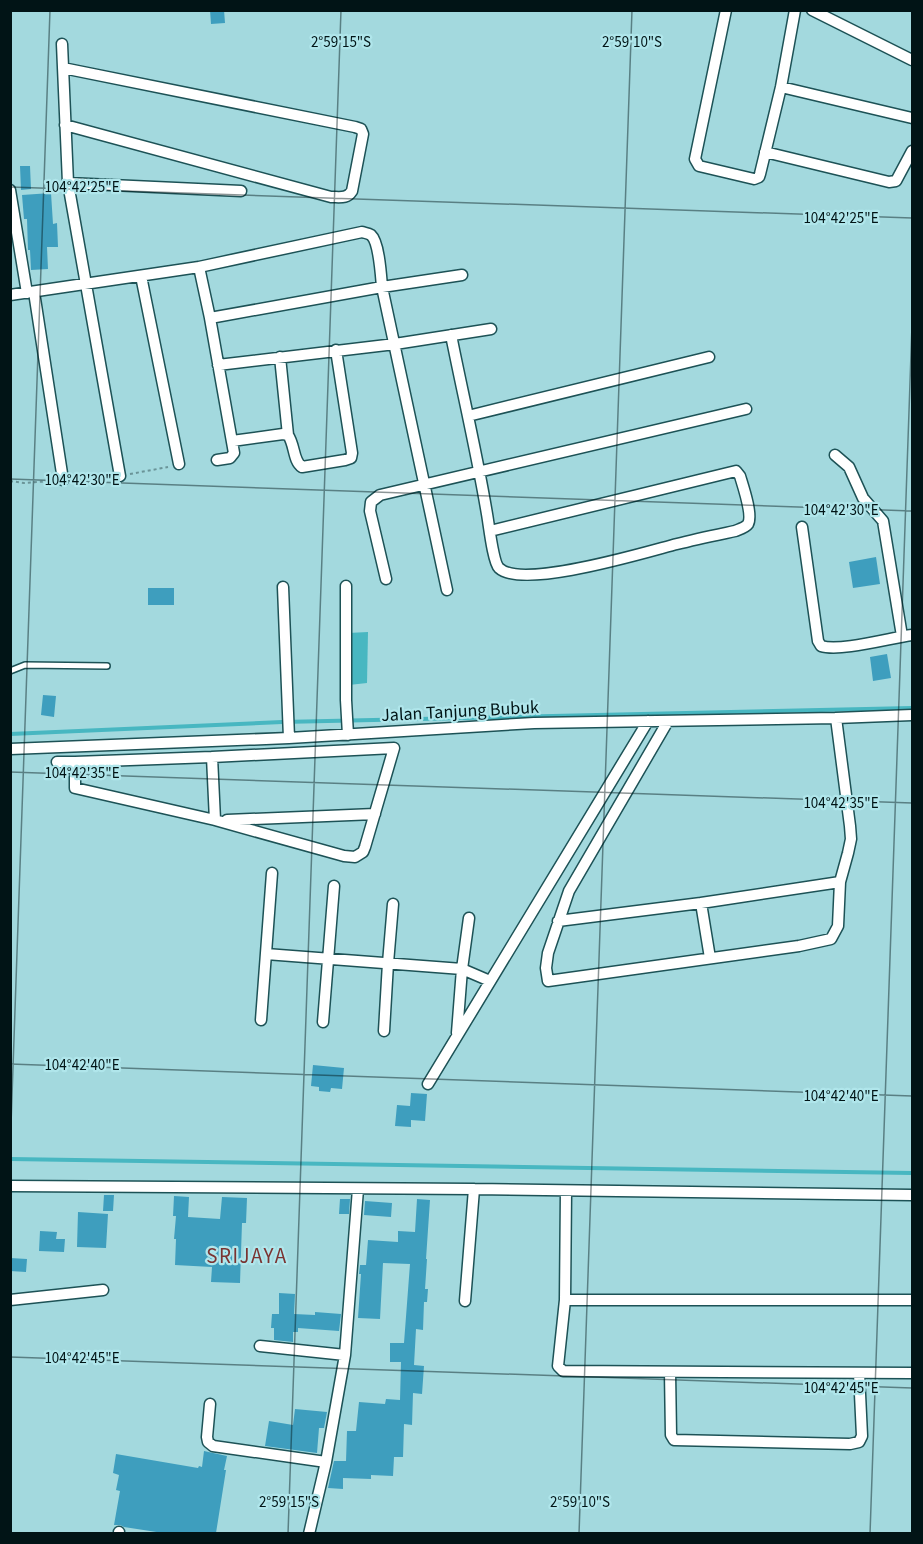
<svg xmlns="http://www.w3.org/2000/svg" width="923" height="1544" font-family="'Source Sans 3',sans-serif">
<style>
.water{fill:#48b7c1}
.lines{fill:none;stroke-linecap:round;stroke-linejoin:round}
.stream{stroke:#48b7c1;stroke-width:4}
.building{fill:#3e9ebe}
.service-casing{stroke:#1d5256;stroke-width:8}
.minor-casing{stroke:#1d5256;stroke-width:13}
.path{stroke:#6a9498;stroke-width:2;stroke-dasharray:3 3;stroke-linecap:butt}
.service{stroke:#fff;stroke-width:5}
.minor{stroke:#fff;stroke-width:10}
.ticks{fill:none;stroke:#011416;stroke-width:1.5;stroke-opacity:0.45}
.labels{text-anchor:middle;stroke-width:4.5;stroke-linejoin:round;paint-order:stroke}
.street-label{font-size:18px;fill:#011416;stroke:#b0e6eb}
.quarter-label{font-size:21px;letter-spacing:1.5px;fill:#7a3331;stroke:#b0e6eb}
.ticks-label{font-size:15px;text-anchor:middle;fill:#011416;stroke:#b0e6eb;stroke-width:4.5;stroke-linejoin:round;paint-order:stroke}
</style>
<rect width="100%" height="100%" fill="#a3d9de"/>
<path class="water" d="M368,632L367,683L349,685L348,633Z"/>
<g class="lines">
<path class="stream" d="M10,734L282,722L912,708
M10,1159L912,1173"/>
</g>
<path class="building" d="M210,10H224L225,23L211,24Z
M20,166H30L31,189L21,190Z
M51,193L53,224L57,223L58,247H47L48,269L31,270L30,250H28L27,219H24L22,195Z
M876,557L880,584L853,588L849,562Z
M148,588H174V605H148Z
M887,654L891,678L873,681L870,657Z
M43,695L56,696L54,717L41,715Z
M313,1065L344,1068L342,1089L331,1088L330,1092L319,1091V1087L311,1086Z
M411,1093L427,1094L425,1121L411,1120V1127L395,1126L397,1105L410,1106Z
M104,1195H114L113,1211H103Z
M174,1196L189,1197L188,1217L220,1219L222,1197L247,1198L246,1223H242L240,1283L211,1282L212,1267L175,1265L176,1239H174L176,1216H173Z
M340,1199H350L349,1214H339Z
M417,1199L430,1200L426,1259H427L425,1289H428L427,1302H424L423,1330L416,1329L414,1365L424,1366L422,1394L413,1393L412,1425L404,1424L403,1457H394L393,1476L371,1475V1479L343,1478V1489L328,1488L334,1461H346L347,1431H356L359,1402L385,1404L386,1399L400,1400L401,1362H390V1343H404L410,1264L383,1263L380,1319L358,1318L361,1274H359L360,1265H366L368,1240L398,1242V1231L415,1232Z
M365,1201L392,1203L391,1217L364,1215Z
M78,1212L108,1214L106,1248L77,1247Z
M40,1231L57,1232L56,1239H65L64,1252L39,1251Z
M10,1258L27,1259L26,1272L10,1271Z
M279,1293L295,1294L294,1314L315,1315V1312L341,1314L339,1331L298,1328V1332H293V1342L274,1340V1328H271L272,1314H279Z
M295,1409L327,1412L324,1428H319L317,1453L265,1446L269,1421L293,1425Z
M204,1451L227,1456L224,1470H226L216,1533H163L124,1527L120,1525H114L120,1491L116,1490L119,1475L113,1473L116,1454L198,1468L199,1466L202,1467Z"/>
<g class="lines">
<g class="service-casing">
<path id="service" d="M10,671L25,665L107,666"/>
</g>
<g class="minor-casing">
<path id="minor" d="M726,10L695,159L699,166L754,179L759,177L760,174L781,87L795,10
M812,10L912,60
M62,44L68,183L120,476
M63,68L355,127L361,129L363,134L352,191C347,199 340,197 331,197L65,125
M781,87L912,118
M765,152L889,182L896,181L912,151
M68,183L241,191
M10,190L27,293
M199,267L210,318L234,453L230,458L217,460
M141,276L179,464
M34,292L63,480
M10,295L199,267L362,232C365,233 368,233 371,235C379,242 381,275 382,287L447,590
M210,318L382,287L462,275
M451,335C463,395 477,454 487,514C489,525 493,562 499,568C522,590 646,552 677,544C696,539 716,535 735,531C740,529 745,528 748,524C753,515 743,486 740,476L736,471L490,531
M280,357L288,435
M218,365L395,344L491,329
M468,416L709,357
M232,441L283,434L288,435C295,445 293,461 302,467L345,460L351,458L352,453L336,350
M835,455L849,467L863,498L883,521L902,636
M802,527L818,641L821,646C840,652 890,638 912,635
M386,579L370,511L371,502L380,495L746,409
M346,586V700L348,735
M283,587L289,738
M668,721L569,891L548,953L546,968L548,981L799,946L831,939L838,926L840,882L848,853L851,839L850,826L836,718
M394,748L365,847L363,852L355,857L344,856L215,820L75,788V762L212,757Z
M10,749L289,738L534,723L836,718L912,715
M212,757L215,820
M57,762H75
M227,820L375,814
M701,903L710,958
M558,921L701,903L840,882
M266,954L462,969L490,981
M261,1020L272,873
M323,1022L334,886
M384,1031L388,963L393,904
M457,1033L462,969L469,918
M428,1084L648,721
M10,1186L474,1189L912,1195
M566,1191L565,1300L558,1366L563,1371L912,1373
M10,1300L103,1290
M565,1300H912
M465,1301L474,1189
M260,1346L345,1355
M670,1372L671,1435L674,1440L850,1444L859,1442L862,1436L859,1373
M210,1404L207,1437L208,1442L213,1446L326,1462
M119,1534V1532
M309,1534L326,1462L345,1355L358,1189"/>
</g>
<path class="path" d="M130,474L168,467
M73,480L109,477
M10,481L24,483L52,481"/>
<use href="#service" class="service"/>
<use href="#minor" class="minor"/>
</g>
<path class="ticks" d="M10,187L912,218M10,479L912,511M10,772L912,803M10,1064L912,1096M10,1153L50,10M10,1357L912,1388M288,1534L341,10M579,1534L632,10M870,1534L912,325"/>
<g class="labels">
<g class="street-label">
<text transform="translate(460 711) rotate(-3)" y="6">Jalan Tanjung Bubuk</text>
</g>
<g class="quarter-label">
<text x="247" y="1263">SRIJAYA</text>
</g>
</g>
<g class="ticks-label">
<text x="341" y="47">2°59'15"S</text>
<text x="632" y="47">2°59'10"S</text>
<text x="82" y="192">104°42'25"E</text>
<text x="841" y="223">104°42'25"E</text>
<text x="82" y="485">104°42'30"E</text>
<text x="841" y="515">104°42'30"E</text>
<text x="82" y="778">104°42'35"E</text>
<text x="841" y="808">104°42'35"E</text>
<text x="82" y="1070">104°42'40"E</text>
<text x="841" y="1101">104°42'40"E</text>
<text x="82" y="1363">104°42'45"E</text>
<text x="841" y="1393">104°42'45"E</text>
<text x="289" y="1507">2°59'15"S</text>
<text x="580" y="1507">2°59'10"S</text>
</g>
<rect width="923" height="1544" fill="none" stroke="#011416" stroke-width="24"/>
</svg>
